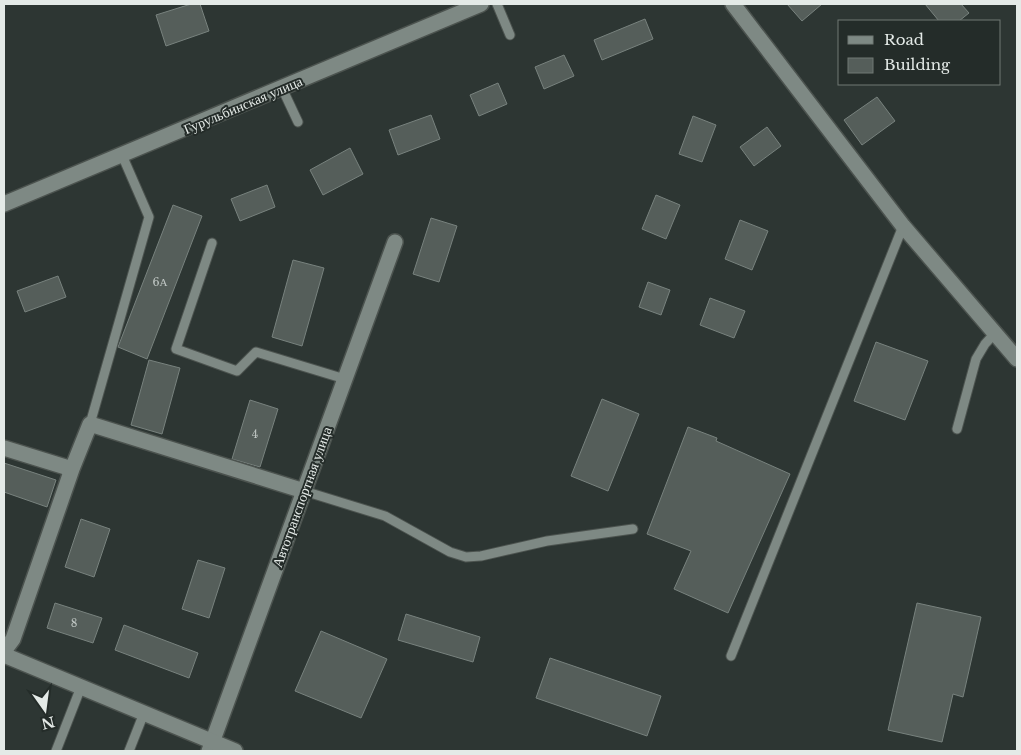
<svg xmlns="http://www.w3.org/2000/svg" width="1021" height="755" font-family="'Libre Baskerville',serif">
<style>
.building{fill:#555e5a;stroke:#78827e}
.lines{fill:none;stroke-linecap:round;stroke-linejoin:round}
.lane-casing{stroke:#4c534f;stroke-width:11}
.street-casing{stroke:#4c534f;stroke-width:18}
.secondary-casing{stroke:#4c534f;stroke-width:18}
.lane{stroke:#7e8984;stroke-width:9}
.street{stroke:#7e8984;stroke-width:15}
.secondary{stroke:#7e8984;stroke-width:15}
.labels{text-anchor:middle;stroke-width:4;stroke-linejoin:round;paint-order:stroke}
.number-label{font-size:11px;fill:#c0c7c4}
.street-label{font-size:14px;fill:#e4eae7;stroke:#242c29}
</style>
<rect width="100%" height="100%" fill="#2d3633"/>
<path class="building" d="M191,4H200L209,31L166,46L156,15Z
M787,4H822L802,21Z
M925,4H961L969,13L959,21H939Z
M645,19L653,39L602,60L594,40Z
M564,55L574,76L544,89L535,67Z
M498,83L507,104L479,116L470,95Z
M877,97L895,121L862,145L844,120Z
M431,115L440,139L398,155L389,130Z
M693,116L716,125L702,162L679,154Z
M767,127L781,146L754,166L740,147Z
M350,148L363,174L323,195L310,170Z
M267,185L275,207L240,221L231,199Z
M656,195L680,205L666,239L642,229Z
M173,205L202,216L147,359L118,347Z
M431,218L457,226L439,282L413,274Z
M740,220L768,231L752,270L725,259Z
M293,260L324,268L302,346L272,337Z
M58,276L66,297L25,312L17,291Z
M648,282L670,290L661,315L639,307Z
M710,298L745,311L734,338L700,325Z
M876,342L928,361L905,420L854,401Z
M149,360L180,368L162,434L131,425Z
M602,399L639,414L608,491L571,476Z
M250,400L278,409L260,467L232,459Z
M688,427L717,438L716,441L790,474L728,613L674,589L691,551L647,534Z
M4,463L56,480L47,507L4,492Z
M81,519L110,529L94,577L65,567Z
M198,560L225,568L209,618L182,609Z
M55,603L102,618L93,643L47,628Z
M917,603L981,617L963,697L953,694L942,742L888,730Z
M406,614L480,637L473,662L398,640Z
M124,625L198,653L189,678L115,650Z
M321,631L387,659L361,718L295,691Z
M550,658L661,696L647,736L536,698Z"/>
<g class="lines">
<g class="lane-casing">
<path id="lane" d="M497,4L510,35
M282,88L298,122
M212,243L176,349L237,371L256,352L345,379
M90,424L149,217L122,155
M957,429L976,359L985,344L995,333
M304,491L385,516L450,552L466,557L481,556L547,541L633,529
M731,656L903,226
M56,751L81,687
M129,751L144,713"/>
</g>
<g class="street-casing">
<path id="street" d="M733,4L903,226L1017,359
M4,204L481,4
M4,448L72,469
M4,651L13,639L72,469L90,424L304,491
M209,751L395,242"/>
</g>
<g class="secondary-casing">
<path id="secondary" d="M4,655L235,751"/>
</g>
<use href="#lane" class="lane"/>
<use href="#street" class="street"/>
<use href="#secondary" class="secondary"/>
</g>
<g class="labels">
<g class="number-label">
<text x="160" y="286">6А</text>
<text x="255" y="438">4</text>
<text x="74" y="627">8</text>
</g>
<g class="street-label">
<text transform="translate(243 105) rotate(-23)" y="5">Гурульбинская улица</text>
<text transform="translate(302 497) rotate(-70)" y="5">Автотранспортная улица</text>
</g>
</g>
<rect width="1021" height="755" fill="none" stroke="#e4eae7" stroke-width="10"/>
<rect x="838" y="20" width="162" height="65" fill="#242c29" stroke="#717875"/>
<rect x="848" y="36" width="25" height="8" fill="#7e8984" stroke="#717875"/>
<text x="884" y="45" font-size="15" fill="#e4eae7">Road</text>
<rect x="848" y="58" width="25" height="15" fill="#555e5a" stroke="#717875"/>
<text x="884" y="70" font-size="15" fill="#e4eae7">Building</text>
<g transform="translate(45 710) rotate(166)" stroke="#242c29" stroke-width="4" paint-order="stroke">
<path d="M0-4L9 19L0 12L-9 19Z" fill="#e4eae7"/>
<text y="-8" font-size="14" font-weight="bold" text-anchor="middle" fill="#e4eae7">N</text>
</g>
</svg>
